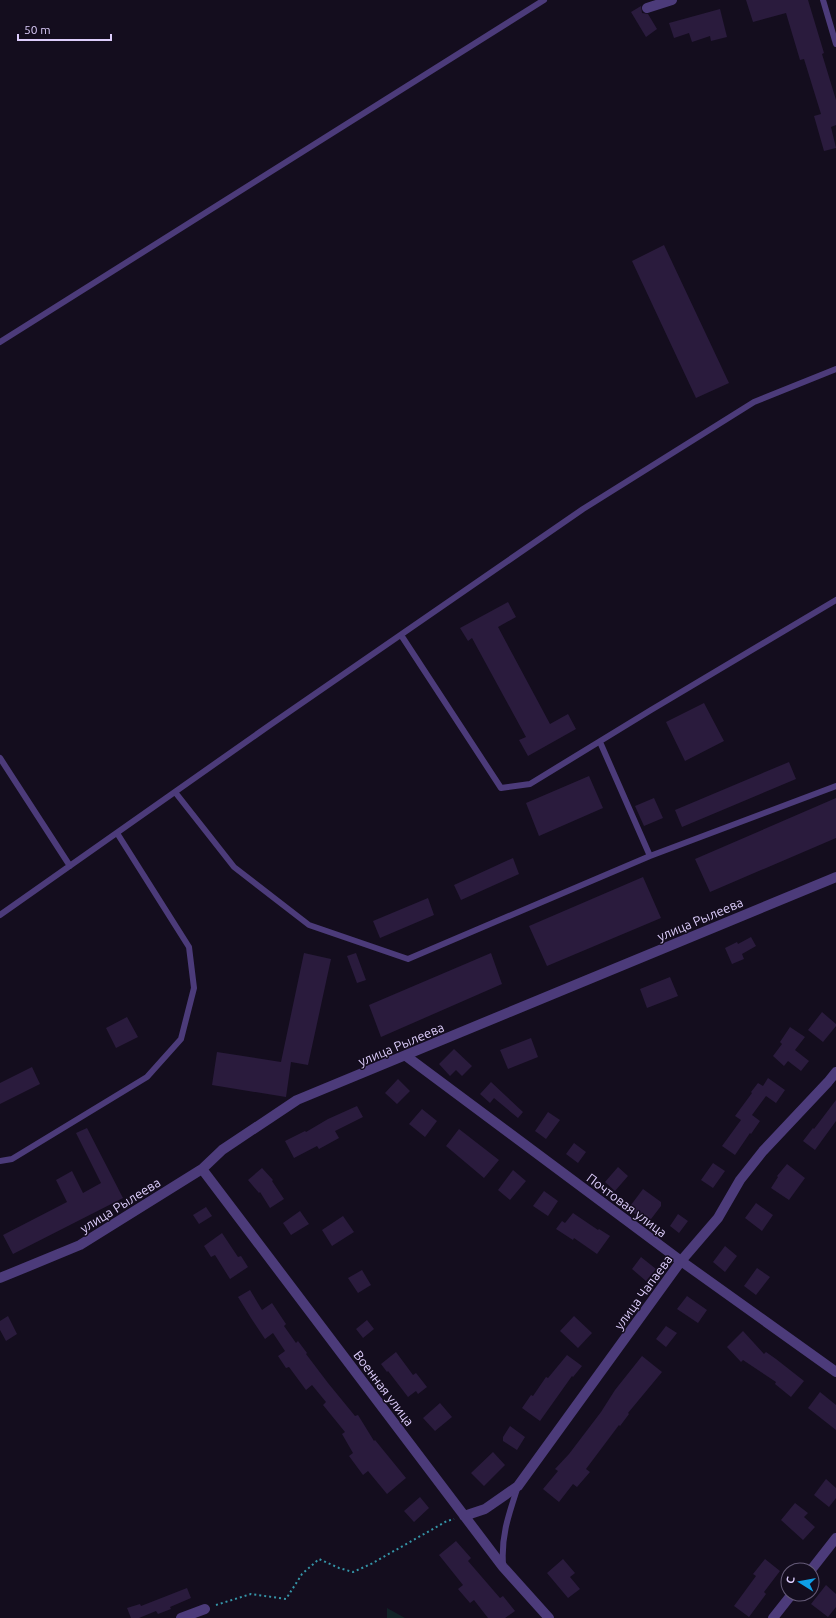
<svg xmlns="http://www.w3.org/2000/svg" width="836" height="1618" font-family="Ubuntu,sans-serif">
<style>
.green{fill:#112327}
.building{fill:#2a1b3d}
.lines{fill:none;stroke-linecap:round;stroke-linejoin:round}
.path{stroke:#3595a8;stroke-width:2;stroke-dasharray:2 3;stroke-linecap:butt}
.lane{stroke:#4c3b7a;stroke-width:6}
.street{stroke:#4c3b7a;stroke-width:10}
.labels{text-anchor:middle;stroke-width:3;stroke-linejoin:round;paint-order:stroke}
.street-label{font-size:13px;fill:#ddcdfc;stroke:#140d1e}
</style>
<rect width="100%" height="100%" fill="#140d1e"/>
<path class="green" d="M387,1608L405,1618H387Z"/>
<path class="building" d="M746,0H808L824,53L822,54L836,100V125L831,127L836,148L824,151L814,116L821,114L804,59L800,60L786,13L753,22Z
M641,6L642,13L648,14L657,29L646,37L631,12Z
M720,9L727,37L711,41L710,36L692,42L689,33L674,38L669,23Z
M664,245L729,383L696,398L632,261Z
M508,602L516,617L498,627L550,724L568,714L576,729L528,756L519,740L526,737L472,638L468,641L460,628Z
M704,703L724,741L685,761L666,722Z
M789,762L796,779L682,827L675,810Z
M589,776L603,808L539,836L526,803Z
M654,798L663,818L644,826L635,806Z
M836,798V838L710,892L695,859Z
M513,858L519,874L461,900L454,885Z
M643,877L661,918L547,966L529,926Z
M428,898L434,915L380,938L373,921Z
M751,937L756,946L742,954L744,959L732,964L725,948L737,942L738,944Z
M304,953L331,959L308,1065L291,1062L286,1097L212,1085L217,1052L281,1062Z
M356,953L366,980L357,983L347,956Z
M491,953L502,984L381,1037L369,1005Z
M670,977L678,996L647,1008L640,989Z
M822,1012L836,1024V1026L823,1042L808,1030Z
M127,1017L138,1037L116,1048L106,1028Z
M790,1027L805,1037L795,1050L809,1061L801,1071L788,1061L784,1066L773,1056L782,1044L780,1042Z
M531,1038L538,1057L508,1069L500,1050Z
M454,1049L472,1066L462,1076L456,1070L450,1076L439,1064Z
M32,1067L40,1084L0,1104V1083Z
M768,1078L785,1090L776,1103L766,1096L752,1115L760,1121L751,1134L750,1133L735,1155L722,1146L741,1120L735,1116L752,1093L751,1092L758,1083L763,1086Z
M398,1079L410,1091L397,1104L385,1093Z
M491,1082L523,1112L518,1118L494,1098L490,1103L480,1094Z
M836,1100V1121L815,1150L803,1141L813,1128L814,1129Z
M357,1106L363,1117L335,1131L339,1138L319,1149L317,1146L294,1158L285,1141L305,1131L306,1132L328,1119Z
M422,1109L437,1121L425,1137L409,1124Z
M548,1112L560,1120L546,1139L535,1131Z
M87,1128L123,1198L13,1254L3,1235L67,1202L56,1180L72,1171L83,1193L101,1183L76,1133Z
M459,1129L499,1160L484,1178L446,1146Z
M574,1143L586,1152L578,1163L566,1154Z
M713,1163L725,1171L713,1188L701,1180Z
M787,1164L805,1178L789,1200L771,1188L778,1177L777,1176Z
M618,1167L628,1176L615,1191L605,1182Z
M262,1168L273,1180L272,1181L284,1199L270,1208L260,1192L259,1193L248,1180Z
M513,1170L526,1181L510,1200L498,1190Z
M643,1189L661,1202V1206L648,1223L628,1209Z
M544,1191L558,1201L548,1216L533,1206Z
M756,1203L773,1215L762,1231L745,1218Z
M206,1207L212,1216L199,1224L193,1215Z
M300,1211L309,1224L291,1235L283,1223Z
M573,1213L598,1230L599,1229L610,1236L597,1254L574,1238L573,1240L556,1229L562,1221L565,1223Z
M678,1214L688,1221L679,1233L670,1226Z
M343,1216L354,1232L332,1246L322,1230Z
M222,1233L238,1257L241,1256L248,1267L230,1279L215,1255L211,1257L204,1246Z
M725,1246L737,1256L725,1272L713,1262Z
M641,1257L656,1269L646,1281L632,1269Z
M757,1268L770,1277L756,1295L744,1286Z
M362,1270L371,1285L358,1293L348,1278Z
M250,1290L262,1310L272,1303L286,1324L284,1326L296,1343L298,1341L307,1353L306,1354L328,1383L355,1416L358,1415L374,1441L375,1440L406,1478L387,1494L368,1471L363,1475L349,1456L353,1453L342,1434L345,1432L323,1405L326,1402L312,1385L306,1390L289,1367L286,1368L278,1356L285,1351L273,1333L265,1339L251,1318L238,1297Z
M687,1296L707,1310L698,1323L677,1309Z
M8,1316L17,1334L6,1341L0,1330V1321Z
M574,1316L592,1333L578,1348L560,1331Z
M367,1320L374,1329L363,1338L356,1329Z
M666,1326L677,1333L666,1347L656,1339Z
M743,1331L764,1354L766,1352L776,1359L804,1381L791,1397L775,1384L776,1382L743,1360L741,1362L727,1347Z
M396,1352L413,1375L416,1373L427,1387L418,1394L416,1391L408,1397L388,1371L387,1372L381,1364Z
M567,1355L582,1366L573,1377L572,1376L540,1421L522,1408L531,1395L533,1396L546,1377L548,1378Z
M642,1356L662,1372L628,1413L629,1414L620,1426L619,1425L586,1469L590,1472L577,1487L573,1484L559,1502L543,1489L558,1471L555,1469L569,1454L601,1412L615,1390Z
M820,1392L836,1405V1430L808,1408Z
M440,1403L452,1417L435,1431L423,1418Z
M510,1426L525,1437L517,1450L503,1441V1437Z
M493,1452L505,1465L484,1486L471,1473Z
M826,1479L836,1488V1498L829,1507L814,1495Z
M420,1497L429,1508L414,1522L404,1511Z
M795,1503L808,1513L804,1517L815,1527L803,1540L781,1520Z
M456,1541L471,1558L468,1561L500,1598L503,1596L515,1611L505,1618H488L474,1600L470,1603L458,1589L463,1585L439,1555Z
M563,1559L575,1573L570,1577L580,1589L568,1598L547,1573Z
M765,1559L780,1571L764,1592L766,1594L749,1617L734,1606L756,1576L753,1574Z
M826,1585L836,1594V1607L828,1617L811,1604Z
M187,1588L191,1598L170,1607L171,1609L158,1614L156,1611L139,1618H131L127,1608L140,1604L141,1606Z"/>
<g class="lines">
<path class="path" d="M216,1605L251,1594L286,1599L302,1574L319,1559L339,1568L353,1572L371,1564L447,1521L454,1519"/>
<path class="lane" d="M823,0L836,44
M0,342L544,0
M401,635L501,788L530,784L651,710L836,600
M600,742L650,856
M0,758L70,866
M175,792L234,867L309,925L408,959L650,856L836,786
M0,915L270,725L583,509L754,402L836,369
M0,1161L12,1159L147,1077L181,1039L194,988L189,947L117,833
M503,1564C501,1535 509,1514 518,1486"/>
<path class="street" d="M647,8L672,0
M406,1056L681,1261L836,1372
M202,1169L503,1567L549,1618
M0,1278L80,1245L202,1169L222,1150L297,1100L836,877
M464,1516L485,1509L518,1486L681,1261L718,1218L740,1180L763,1151L828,1082L836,1072
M811,1570L836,1538
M181,1618L205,1609
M773,1618L792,1594"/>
</g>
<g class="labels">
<g class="street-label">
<text transform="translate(700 919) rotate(-23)" y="5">улица Рылеева</text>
<text transform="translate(401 1044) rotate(-23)" y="5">улица Рылеева</text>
<text transform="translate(120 1205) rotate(-32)" y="5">улица Рылеева</text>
<text transform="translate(627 1205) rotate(37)" y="5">Почтовая улица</text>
<text transform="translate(643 1292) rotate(-54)" y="5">улица Чапаева</text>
<text transform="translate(384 1388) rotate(53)" y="5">Военная улица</text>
</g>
</g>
<g transform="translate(800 1582) rotate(281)"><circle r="19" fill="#140d1e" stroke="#645a77"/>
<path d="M0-3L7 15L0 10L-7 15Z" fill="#0e9fe7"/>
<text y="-6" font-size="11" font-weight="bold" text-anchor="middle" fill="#ddcdfc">С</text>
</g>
<path d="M18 34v6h93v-6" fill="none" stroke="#ddcdfc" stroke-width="2"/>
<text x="24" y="34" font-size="12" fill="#ddcdfc" stroke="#140d1e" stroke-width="3" paint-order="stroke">50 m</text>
</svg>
